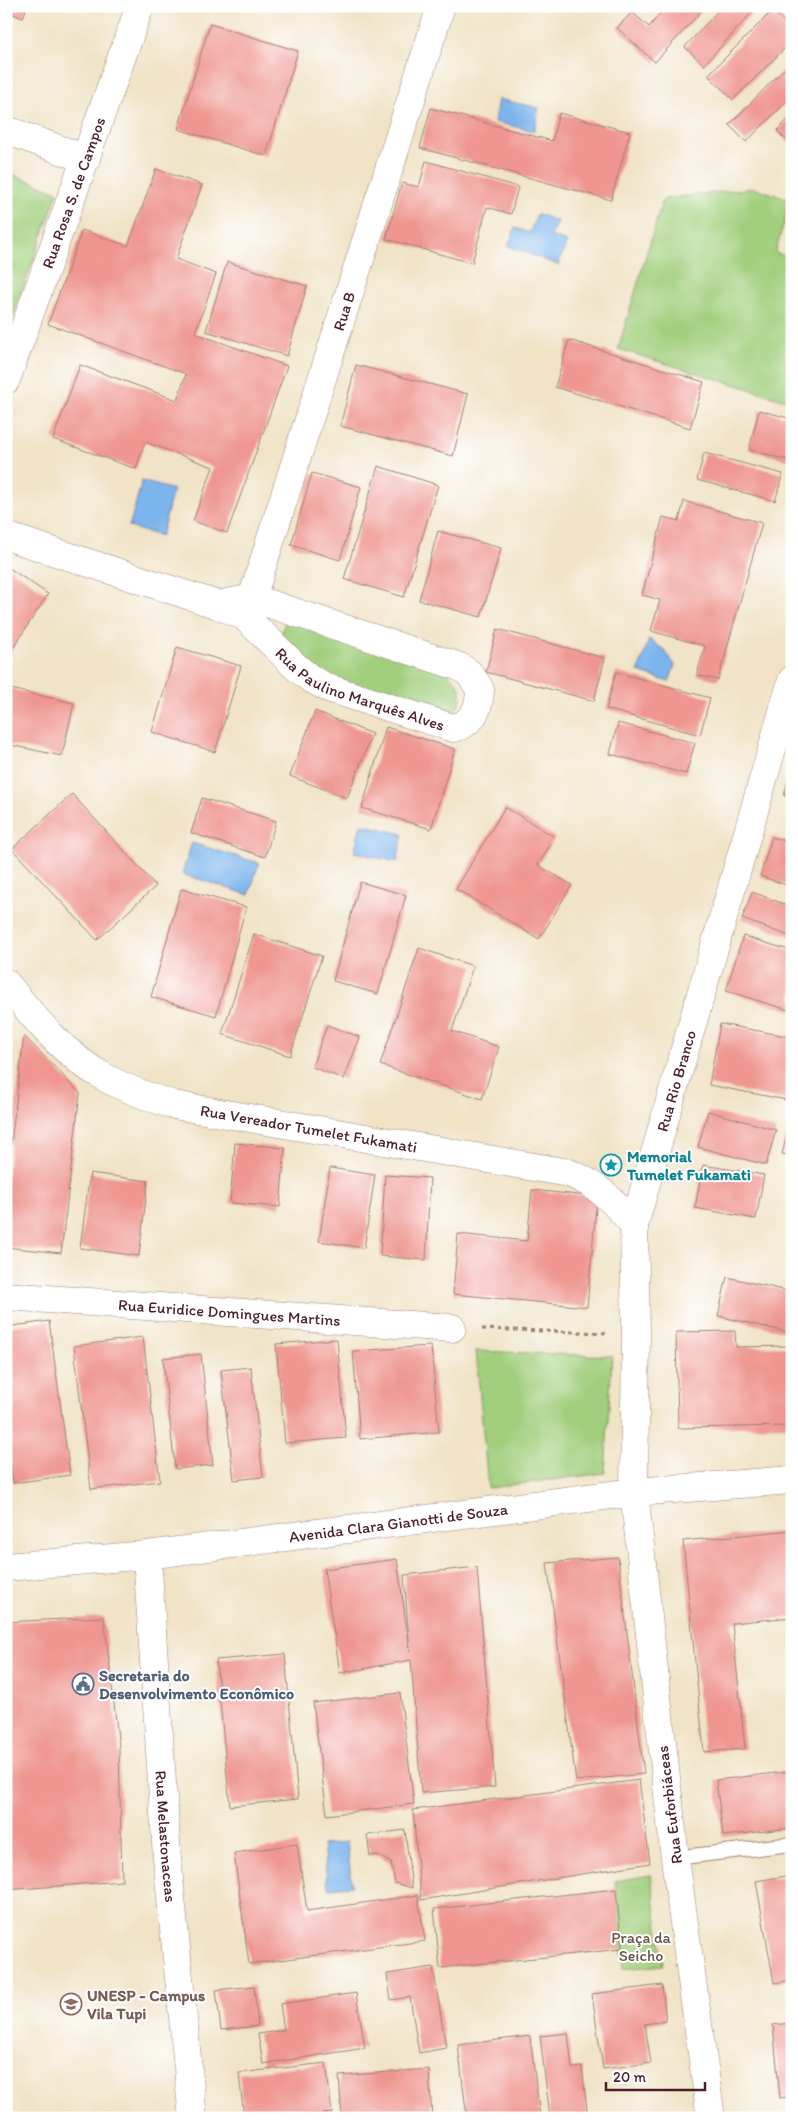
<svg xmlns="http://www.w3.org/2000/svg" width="798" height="2124" font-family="Itim,sans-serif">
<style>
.green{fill:#a1cf7d;stroke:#767754}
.water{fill:#7cb5ed;stroke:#636a8c}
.building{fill:#ef9690}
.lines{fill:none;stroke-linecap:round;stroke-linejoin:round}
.lane-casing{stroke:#9d8178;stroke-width:16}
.street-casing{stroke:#9d8178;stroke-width:29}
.path{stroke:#9d8178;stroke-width:3;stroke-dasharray:4 4;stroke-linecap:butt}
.lane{stroke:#fff;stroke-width:14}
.street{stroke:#fff;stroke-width:28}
.labels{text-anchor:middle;stroke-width:4;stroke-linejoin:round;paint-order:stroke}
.street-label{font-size:16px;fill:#4a1f2b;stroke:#fff}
.culture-label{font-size:16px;font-weight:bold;fill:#0d838f;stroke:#fff;text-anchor:start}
.service-label{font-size:16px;font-weight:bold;fill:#4e5e75;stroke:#fff;text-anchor:start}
.park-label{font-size:16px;fill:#645444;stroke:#fff}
.education-label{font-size:16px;font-weight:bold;fill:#785e54;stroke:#fff;text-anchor:start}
</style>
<rect width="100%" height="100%" fill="#fff"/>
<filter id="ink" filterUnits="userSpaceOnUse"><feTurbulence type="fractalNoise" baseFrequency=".02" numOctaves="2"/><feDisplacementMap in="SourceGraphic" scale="10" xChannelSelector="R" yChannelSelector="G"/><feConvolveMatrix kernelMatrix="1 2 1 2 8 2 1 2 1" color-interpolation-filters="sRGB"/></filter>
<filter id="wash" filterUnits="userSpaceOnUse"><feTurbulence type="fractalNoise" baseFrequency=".0096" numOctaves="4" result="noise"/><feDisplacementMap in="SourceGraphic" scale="20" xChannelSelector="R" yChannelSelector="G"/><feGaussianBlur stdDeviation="1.12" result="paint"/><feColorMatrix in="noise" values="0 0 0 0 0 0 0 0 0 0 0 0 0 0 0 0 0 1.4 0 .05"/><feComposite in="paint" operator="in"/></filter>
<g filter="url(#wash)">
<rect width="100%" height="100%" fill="#f0e3c6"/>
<path class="green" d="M6,172L58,192L6,335Z
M753,188L791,199L775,253L792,258V402L618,349L663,199Z
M287,618L446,672C462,685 468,696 452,714L325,676L281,633Z
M476,1351L612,1356L605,1473L488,1488Z
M651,1875L663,1965L623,1969L615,1881Z"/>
<path class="water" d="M498,99L539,108L534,131L494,122Z
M537,214L557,221L551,236L567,242L558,265L508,246L515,228L530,233Z
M142,481L173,490L161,536L129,527Z
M649,639L664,650L675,665L669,682L638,672Z
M361,824L403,834L397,862L354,852Z
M192,843L259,863L249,895L182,874Z
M347,1842L352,1886L328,1888L323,1845Z"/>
<g id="blocks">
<path class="building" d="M6,6H27L23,18L6,11Z
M657,6H706L655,62L617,28L632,12L649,27L662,11Z
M722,6H758L704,65L685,47Z
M773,10L792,30V41L733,100L708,75Z
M210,24L298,51L266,156L178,129Z
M792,61V96L746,142L729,125Z
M431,108L552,141L559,113L630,132L611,200L420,148Z
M792,115V146L777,131Z
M426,161L518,187L511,214L487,207L472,263L386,239L402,183L419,187Z
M156,169L202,185L176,259L216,274L195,333L287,366L227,533L193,521L213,467L145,442L136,469L53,439L80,365L177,400L186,374L48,324L82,230L128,246Z
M227,262L307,286L287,356L206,331Z
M569,340L704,382L690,428L555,387Z
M356,365L468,394L453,456L340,426Z
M759,410L792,419V461L749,450Z
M704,453L783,474L775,501L697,480Z
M378,466L438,485L404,597L344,579Z
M312,473L361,487L340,560L291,545Z
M684,501L762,523L718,680L697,675L705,646L651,631L660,600L642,595L663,517L679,521Z
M438,531L501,548L481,617L419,600Z
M6,566L48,594L6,659Z
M497,629L605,658L594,701L486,672Z
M177,647L241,666L215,752L152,732Z
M616,672L710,698L700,735L606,709Z
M6,688L74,703L62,756L6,744Z
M315,711L372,734L347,798L290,776Z
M618,723L695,743L686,774L610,754Z
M386,727L455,749L431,829L362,808Z
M791,768H792V797L784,796Z
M72,794L156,886L97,940L12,849Z
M202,798L276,821L265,857L191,833Z
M505,807L555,837L538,865L572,885L539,939L456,889Z
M772,837L792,843V887L760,876Z
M360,882L406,895L378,994L333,981Z
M181,889L246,907L216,1016L151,997Z
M752,892L792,907V937L742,919Z
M254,934L322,956L290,1056L222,1034Z
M743,936L792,951V1011L726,991Z
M419,948L473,966L452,1031L499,1047L482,1099L380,1065Z
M720,1024L792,1037V1101L709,1085Z
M327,1025L360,1037L344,1079L312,1067Z
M24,1036L80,1093L61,1253L6,1247V1185Z
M708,1111L776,1130L766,1165L698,1147Z
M791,1118H792V1156L782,1154Z
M235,1143L285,1148L280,1207L230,1203Z
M703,1165L764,1175L756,1219L695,1208Z
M330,1168L375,1175L364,1248L319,1241Z
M90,1173L148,1181L139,1256L80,1248Z
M385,1175L430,1178L426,1260L380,1256Z
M532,1190L597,1197L587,1307L453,1294L458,1234L527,1241Z
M727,1277L792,1292V1310L787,1332L718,1316Z
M49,1321L70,1475L13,1483L6,1436V1327Z
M735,1331L736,1347L790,1346L792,1426L678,1428L676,1332Z
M143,1337L160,1481L91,1489L74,1346Z
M337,1339L346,1438L285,1443L276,1344Z
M431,1346L439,1432L360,1439L353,1351Z
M201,1354L213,1465L175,1469L163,1358Z
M251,1367L263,1477L234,1480L221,1370Z
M792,1530V1617L732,1623L745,1749L704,1752L683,1541Z
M618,1557L644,1774L576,1781L547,1563Z
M397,1559L410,1651L404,1575L477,1567L495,1787L421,1793L411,1660L340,1673L324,1569Z
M104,1617L119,1747L122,1881L6,1890V1622Z
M285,1654L298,1799L230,1806L216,1660Z
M400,1693L414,1804L327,1815L313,1703Z
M792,1771V1828L723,1836L716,1780Z
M639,1780L650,1863L421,1900L413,1810Z
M405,1830L412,1888L395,1883L391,1863L378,1855L370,1856L367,1835Z
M297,1844L307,1911L418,1895L425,1941L249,1964L234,1853Z
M792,1875V1980L774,1983L756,1881Z
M616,1889L622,1949L440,1968L434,1909Z
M433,1967L446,2048L419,2053L410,1997L391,2000L387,1974Z
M662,1985L666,2021L645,2024L651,2063L603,2069L592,1994Z
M254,1986L258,2026L221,2030L216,1990Z
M356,1993L365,2048L263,2064L258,2034L284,2030L280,2004Z
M792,2023V2097L780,2098L773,2025Z
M568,2033L572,2068L582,2067L588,2118H550L540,2036Z
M530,2036L540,2118H467L458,2045Z
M326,2063L332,2113L306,2116V2118H244L239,2073Z
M429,2069L432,2118H342L339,2076Z"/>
</g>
</g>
<g filter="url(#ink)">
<use href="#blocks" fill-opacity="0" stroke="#9d8178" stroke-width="1"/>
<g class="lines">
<g class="lane-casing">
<path id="lane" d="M675,1858L792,1844"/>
</g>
<g class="street-casing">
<g id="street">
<path d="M6,130L86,159"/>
<path id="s1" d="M6,380L140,6"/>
<path id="s2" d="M6,536L218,605L244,616L296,667L311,679L328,688L453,728C473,724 480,708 480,689L469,673L460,667L252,598L218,605"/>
<path id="s3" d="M244,615L252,598L441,6"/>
<path id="s4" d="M6,983C34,1018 66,1057 106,1078C128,1090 151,1098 174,1105L569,1173C599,1185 614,1202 634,1225"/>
<path id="s5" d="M6,1296L452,1328"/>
<path id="s6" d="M147,1555L167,1858L193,2118"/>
<path id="s7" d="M6,1567L147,1555L634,1492L792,1480"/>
<path id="s8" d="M711,2118L675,1858L634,1492L636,1334L634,1225L792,680"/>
</g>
</g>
<path class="path" d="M482,1329L606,1333"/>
<use href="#lane" class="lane"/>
<use href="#street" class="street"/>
</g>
</g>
<defs>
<g id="sight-ring" transform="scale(1.125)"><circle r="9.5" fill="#fff" stroke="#0f9aa8" stroke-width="1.5"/><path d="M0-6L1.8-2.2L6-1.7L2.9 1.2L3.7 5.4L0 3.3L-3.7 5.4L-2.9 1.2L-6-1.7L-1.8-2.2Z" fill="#0f9aa8"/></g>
<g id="civic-ring" transform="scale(1.125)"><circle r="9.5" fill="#fff" stroke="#5c6f8a" stroke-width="1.5"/><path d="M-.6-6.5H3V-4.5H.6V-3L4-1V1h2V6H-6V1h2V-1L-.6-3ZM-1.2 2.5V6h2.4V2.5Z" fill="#5c6f8a"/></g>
<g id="university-ring" transform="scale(1.125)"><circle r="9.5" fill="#fff" stroke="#8d6e63" stroke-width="1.5"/><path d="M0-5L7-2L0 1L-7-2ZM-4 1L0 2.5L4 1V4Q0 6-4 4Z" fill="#8d6e63"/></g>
</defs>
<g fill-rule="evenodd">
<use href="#sight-ring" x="611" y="1165"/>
<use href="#civic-ring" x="83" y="1684"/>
<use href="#university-ring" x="71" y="2004"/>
</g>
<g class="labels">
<g class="street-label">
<text dy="6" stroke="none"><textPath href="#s1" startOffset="199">Rua Rosa S. de Campos</textPath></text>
<text dy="6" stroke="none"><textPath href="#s3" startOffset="320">Rua B</textPath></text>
<text dy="6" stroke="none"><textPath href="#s2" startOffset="392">Rua Paulino Marquês Alves</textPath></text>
<text dy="6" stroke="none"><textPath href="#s8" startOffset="1048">Rua Rio Branco</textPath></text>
<text dy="6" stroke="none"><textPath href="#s4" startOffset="349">Rua Vereador Tumelet Fukamati</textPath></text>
<text dy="6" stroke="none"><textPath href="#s5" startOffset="224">Rua Euridice Domingues Martins</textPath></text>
<text dy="6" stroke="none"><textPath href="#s7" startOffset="395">Avenida Clara Gianotti de Souza</textPath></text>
<text transform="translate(669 1805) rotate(-97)" y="6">Rua Euforbiáceas</text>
<text dy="6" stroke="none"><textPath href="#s6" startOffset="282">Rua Melastonaceas</textPath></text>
</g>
<g class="culture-label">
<text x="627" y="1162">Memorial<tspan x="627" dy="18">Tumelet Fukamati</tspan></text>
</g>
<g class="service-label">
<text x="99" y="1681">Secretaria do<tspan x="99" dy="18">Desenvolvimento Econômico</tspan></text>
</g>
<g class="park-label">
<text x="641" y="1943">Praça da<tspan x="641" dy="18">Seicho</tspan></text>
</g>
<g class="education-label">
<text x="87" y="2001">UNESP - Campus<tspan x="87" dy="18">Vila Tupi</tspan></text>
</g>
</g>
<rect width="798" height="2124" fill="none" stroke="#fff" stroke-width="25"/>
<path d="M606 2082v8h99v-8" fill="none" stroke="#4a1f2b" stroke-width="2.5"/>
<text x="613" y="2082" font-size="15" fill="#4a1f2b" stroke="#ffffff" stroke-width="4" paint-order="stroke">20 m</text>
</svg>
